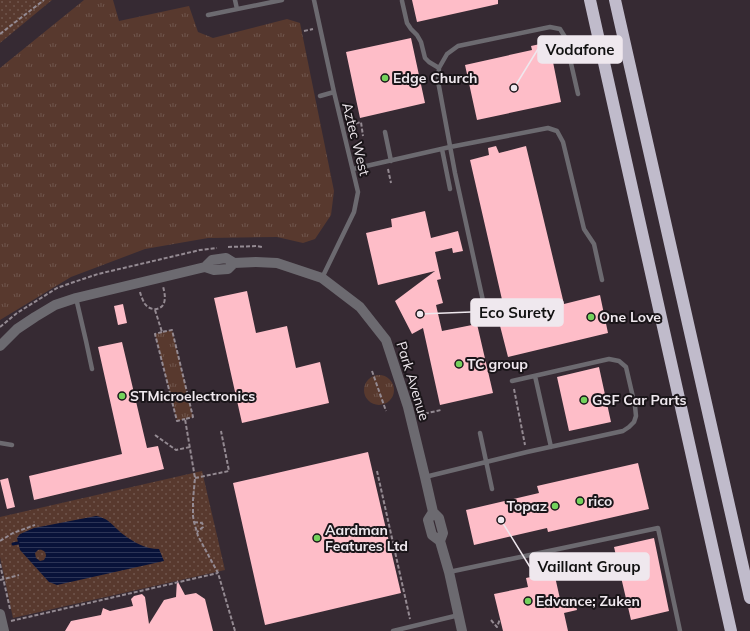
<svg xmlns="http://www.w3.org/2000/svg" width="750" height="631" font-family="Mulish,sans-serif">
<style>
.grass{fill:url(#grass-tufts)}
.park{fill:url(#park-dots)}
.water{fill:url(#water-rules);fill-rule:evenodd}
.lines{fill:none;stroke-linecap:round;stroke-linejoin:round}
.stream{stroke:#081239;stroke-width:3}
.building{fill:#febdc8}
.path{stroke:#948a92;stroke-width:2;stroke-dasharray:4 2;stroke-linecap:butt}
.service{stroke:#6c6a70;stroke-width:4.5}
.tertiary{stroke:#6c6a70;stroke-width:10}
.motorway{stroke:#c0bbcb;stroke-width:12}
.poi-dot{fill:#74d25c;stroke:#1a1519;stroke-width:1.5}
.labels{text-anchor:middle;stroke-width:4;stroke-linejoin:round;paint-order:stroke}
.poi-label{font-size:14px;font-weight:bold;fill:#efe8ee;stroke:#1a1519;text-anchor:start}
.street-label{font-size:14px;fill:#efe8ee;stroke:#1a1519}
.leader{fill:none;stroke:#efe8ee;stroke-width:1.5}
.callout-dot{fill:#efe8ee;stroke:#1a1519;stroke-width:1.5}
.callout{fill:#efe8ee;stroke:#efe8ee;stroke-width:1.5}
.callout-label{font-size:15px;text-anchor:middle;font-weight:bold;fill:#111}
</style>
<defs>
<pattern id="grass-tufts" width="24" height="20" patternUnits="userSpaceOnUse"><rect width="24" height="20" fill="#58392e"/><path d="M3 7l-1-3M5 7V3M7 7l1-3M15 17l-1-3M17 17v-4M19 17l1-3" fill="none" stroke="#70564d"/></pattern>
<pattern id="park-dots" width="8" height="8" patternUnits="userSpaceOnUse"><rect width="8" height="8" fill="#58392e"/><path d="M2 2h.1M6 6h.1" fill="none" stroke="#70564d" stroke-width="1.8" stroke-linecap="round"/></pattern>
<pattern id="water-rules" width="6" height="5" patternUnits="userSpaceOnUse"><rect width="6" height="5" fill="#081239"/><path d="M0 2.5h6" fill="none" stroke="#2c3456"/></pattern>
</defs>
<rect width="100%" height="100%" fill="#362a33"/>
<path class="grass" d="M84,0H113L119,21L189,6L198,32L213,38L287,19L300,23L334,191L331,215L315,239L303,243L277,237L208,238L145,249L71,277L0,320V68Z
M172,330L193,417L177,421L155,334Z
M364 390a15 15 0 1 1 30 0a15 15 0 1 1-30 0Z"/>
<path class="park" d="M0,0H52L0,43Z
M202,471L225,570L13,618L0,557V517Z"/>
<path class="water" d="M96,516C111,519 113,527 124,535C135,543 146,549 159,549L164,561L57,585L49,582L20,550L17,538L20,534L34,528ZM38,550C42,549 46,551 46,556L44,560L40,561L36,558L35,553Z"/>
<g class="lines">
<path class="stream" d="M13,544L18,543"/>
</g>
<path class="building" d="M412,0H498V4L417,22Z
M411,38L425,103L360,118L346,52Z
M549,42L561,102L477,120L465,65L532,50L531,46Z
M496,146L499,153L526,146L564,304L600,295L608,333L508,357L498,318L506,317L470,160L489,155L488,148Z
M425,211L431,238L458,231L463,251L453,253L452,248L435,252L441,279L437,280L443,303L436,305L442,331L477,324L493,393L440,405L423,328L412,334L395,301L435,271L378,285L366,233L392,227L391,219Z
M247,291L256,333L287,326L296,368L320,362L329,403L242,423L214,298Z
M123,304L127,323L118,325L114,306Z
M122,342L147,448L158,446L164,469L34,500L29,476L122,454L98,347Z
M599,367L611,422L569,431L557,377Z
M368,452L401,593L265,625L233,483Z
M638,463L649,509L548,532L547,528L474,545L466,510L539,493L537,486Z
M8,478L15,507L7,509L0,480Z
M654,538L669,611L631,620L614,547Z
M554,572L560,599L574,597L577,610L564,613L568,631H503L494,594L528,587L526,578Z
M177,580L185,595L196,593L205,599L213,631H65L71,621L101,615L103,608L110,611L133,606L131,599L134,596L142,594L145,597L149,624L164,600L176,597Z"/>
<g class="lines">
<path class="path" d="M304,31L313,29
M0,34L44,0
M350,125L361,122L363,136
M388,169L391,183
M228,247L257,246L262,247
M140,292C141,296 143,301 145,304C150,311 161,311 164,303C166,297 164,291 163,286
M155,310L162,332L172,330L193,417L185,419L195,478L193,500V516L194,522L198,536L218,573L235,631
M0,327L17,313L57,288L71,283L98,274L200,250L217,248
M162,332L155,334L177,421L185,419
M372,371L386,411
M514,389L525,445
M419,415L441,410
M155,435L176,450L190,447
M377,471L410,619
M195,478L229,471L221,431
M194,522L202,523L203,525V527L197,532
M0,541L13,533L35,525
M0,564L10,609
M0,580L19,575
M491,620L497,627L500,619
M11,621L218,573"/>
<path class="service" d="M235,0L237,9
M314,0L334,92L358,192L354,212L322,278
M402,1L407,23L411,29L417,35L421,42L425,58L429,62L439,68
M208,15L282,0
M320,96L334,92
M385,132L391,161
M442,149L450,189
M353,169L450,147L548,128L557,131L563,142L584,229L594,244L602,280
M76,298L86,341L92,369
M487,319L455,173L438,81L439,68L447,54L458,46L550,27L560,29L565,37L578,94
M535,376L551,447
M480,433L492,489
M0,443L12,445
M425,477L527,452L623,431L629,427L634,422L636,416L635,406L626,367L619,361L609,359L512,381
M449,572L658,528L680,631
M393,631L459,615"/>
<path class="tertiary" d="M205,267L214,270L228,269L234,263
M0,346L17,329L35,317L55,305L76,298L205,267L212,260L226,258L234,263L256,262L277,263L322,278L360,307L386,340L408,407L425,477L433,512L439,518L443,533L440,541L449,572L462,631
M433,512L428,520L432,535L440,541
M0,614L4,631"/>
<path class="motorway" d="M590,0L731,631
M615,0L750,598"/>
</g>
<g class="poi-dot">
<circle cx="385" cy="78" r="4"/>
<circle cx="591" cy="317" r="4"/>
<circle cx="459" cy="364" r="4"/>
<circle cx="122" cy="396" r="4"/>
<circle cx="584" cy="400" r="4"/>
<circle cx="580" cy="501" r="4"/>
<circle cx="555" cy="506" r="4"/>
<circle cx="317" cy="538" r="4"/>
<circle cx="528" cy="601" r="4"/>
</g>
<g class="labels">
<g class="poi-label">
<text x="393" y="83">Edge Church</text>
<text x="599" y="322">One Love</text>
<text x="467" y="369">TC group</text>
<text x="130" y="401">STMicroelectronics</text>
<text x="592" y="405">GSF Car Parts</text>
<text x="588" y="506">rico</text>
<text x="547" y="511" text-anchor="end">Topaz</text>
<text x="325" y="535">Aardman<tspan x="325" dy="16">Features Ltd</tspan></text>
<text x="536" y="606">Edvance; Zuken</text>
</g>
<g class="street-label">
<text transform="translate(356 139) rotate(76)" y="5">Aztec West</text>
<text transform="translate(413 381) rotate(73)" y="5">Park Avenue</text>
</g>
</g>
<path class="leader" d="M514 88L538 49M420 314L471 312M501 520L530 567"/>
<g class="callout-dot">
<circle cx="514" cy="88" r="4"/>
<circle cx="420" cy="314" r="4"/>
<circle cx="501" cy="520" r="4"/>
</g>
<g class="callout">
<rect x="538" y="36" width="84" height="27" rx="4"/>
<rect x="471" y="299" width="92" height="27" rx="4"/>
<rect x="530" y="553" width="119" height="27" rx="4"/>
</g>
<g class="callout-label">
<text x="580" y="55">Vodafone</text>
<text x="517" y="318">Eco Surety</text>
<text x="589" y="572">Vaillant Group</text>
</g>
</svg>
